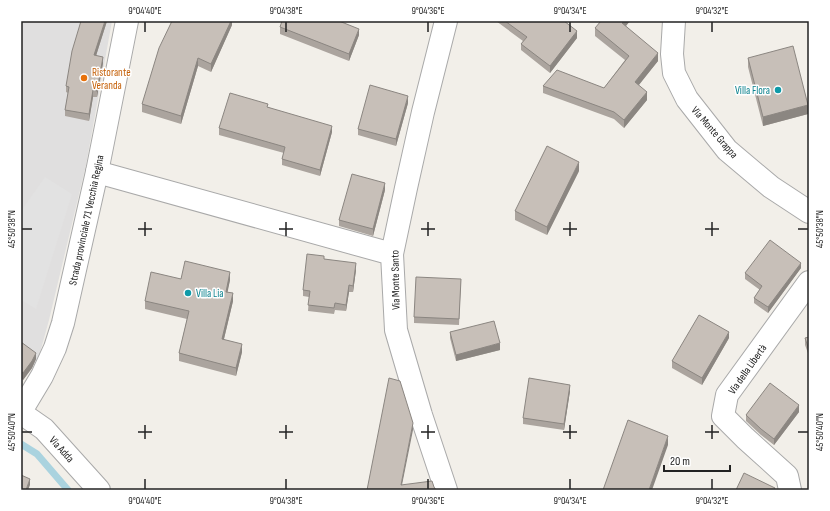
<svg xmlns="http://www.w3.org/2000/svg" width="830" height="511" font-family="'Sofia Sans Condensed',sans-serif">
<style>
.residential{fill:#e0dfdf}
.parking{fill:#e2e2e2}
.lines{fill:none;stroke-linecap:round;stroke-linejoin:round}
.stream{stroke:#aad3df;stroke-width:7}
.minor-casing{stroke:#a9a9a9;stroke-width:24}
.tertiary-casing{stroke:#a9a9a9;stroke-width:24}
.minor{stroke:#fff;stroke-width:22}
.tertiary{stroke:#fff;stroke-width:22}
.wall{fill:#aba49e}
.shaded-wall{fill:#8b8681}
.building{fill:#c7bfb8;stroke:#8b8681}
.ticks{fill:none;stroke:#222;stroke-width:1.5}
.food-dot{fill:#e8710a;stroke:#fff;stroke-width:1.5}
.culture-dot{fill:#0f9aa8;stroke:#fff;stroke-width:1.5}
.labels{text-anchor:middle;stroke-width:3;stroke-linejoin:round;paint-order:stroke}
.food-label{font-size:11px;fill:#c56008;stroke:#fff;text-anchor:start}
.culture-label{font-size:11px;fill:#0d838f;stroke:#fff;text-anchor:end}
.street-label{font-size:11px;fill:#222;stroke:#fff}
.neatline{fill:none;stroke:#222;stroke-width:1.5}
.ticks-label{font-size:10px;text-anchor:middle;fill:#222}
</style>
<rect width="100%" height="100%" fill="#f2efe9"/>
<path class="residential" d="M23,21H112L86,165L49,320L38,360L21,383V22Z"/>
<path class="parking" d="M45,177L72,194L36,309L21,300V211Z"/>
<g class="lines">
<path class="stream" d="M21,444L37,454L68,490"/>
<g class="minor-casing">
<path id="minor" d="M674,21L672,54L674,73L687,99L727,150L771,187L809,212
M97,172L392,254
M21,413L44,429L99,490
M446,490L421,415L396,330L392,254L406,188L423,112L446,21
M790,490L787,476L745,438L723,416L727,395L809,282"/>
</g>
<g class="tertiary-casing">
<path id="tertiary" d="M21,411L42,376L55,348L63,323L97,172L127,21"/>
</g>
<use href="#minor" class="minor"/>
<use href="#tertiary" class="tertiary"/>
</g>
<path class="wall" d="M107,21L96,56L103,63L97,97H93L89,121L65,116V110L68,93L66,92V86Z
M232,21V25L211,72L198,66L181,124L142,112V104Z
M496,21H564L577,38L550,73L521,50V44L523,41Z
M626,26L658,61L638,85L647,100L624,128L614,119L543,93V86L604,88L625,60L595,36V28Z
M280,27L359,35L349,61L280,34Z
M748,58L808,114L763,126L748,67Z
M408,103L396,146L358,135V129Z
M268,107L332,132L320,176L282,165V159L284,153L219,135V128Z
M579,171L547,235L515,220V211Z
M385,190L373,236L339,226V220Z
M324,259L356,270L353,292H349L346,311L335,310L334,314L308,311L309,297L303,296V290Z
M801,268L768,313L754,303V298L760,290L745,279V273Z
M181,279L230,280L227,292L233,301L224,339L242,352L236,376L179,361V353L187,319L145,309V301Z
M461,279L459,325L414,323V317Z
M450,332L500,350L456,361L450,338Z
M809,337V356L805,345V338Z
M729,338L702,385L672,368V361Z
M21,342L36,359L32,368L23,380L21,378Z
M570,391L564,430L523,424V418Z
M799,412L774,445L761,435L746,421V415Z"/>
<path class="shaded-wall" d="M105,21H107L94,62V55Z
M231,21H232V25L211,72V64Z
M624,21H630L622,31V23Z
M359,29V35L349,61V54Z
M577,31V38L550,73V66Z
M658,53V61L635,90V82Z
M103,57V63L97,97V91Z
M198,58V66L181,124V116Z
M93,90V97L89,121V114Z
M647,92V100L624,128V120Z
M408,96V103L396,146V139Z
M808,105V114L763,126V117Z
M332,126V132L320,176V170Z
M579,162V171L547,235V227Z
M385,183V190L373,236V229Z
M356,263V270L353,292V286Z
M801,263V268L768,313V307Z
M230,272V280L226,300V292Z
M349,285V292L346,311V305Z
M233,293V301L222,347V339Z
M729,332V338L702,385V378Z
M500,343V350L456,361V355Z
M242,344V352L236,376V368Z
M36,353V359L32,368L23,380V373Z
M570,385V391L564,430V424Z
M799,405V412L774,445V439Z
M413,423V430L401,490V485Z
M668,436V445L652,490H649Z
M30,479V485L28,490H26Z"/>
<path class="building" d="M81,21H105L94,55L103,57L97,91L93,90L89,114L65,110L69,87L66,86L72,51Z
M172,21H231L211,64L198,58L181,116L142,104L159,48Z
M282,21H339L359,29L349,54L280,27Z
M505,21H564L577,31L550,66L521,44L527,37Z
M601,21H624L622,23L658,53L635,82L647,92L624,120L614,112L543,86L557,70L604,88L629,56L595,28Z
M793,46L808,105L763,117L748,58Z
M370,85L408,96L396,139L358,129Z
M230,93L268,104L267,107L332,126L320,170L282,159L285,147L219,128Z
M547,146L579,162L547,227L515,211Z
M352,174L385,183L373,229L339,220Z
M770,240L801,263L768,307L754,298L762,286L745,273Z
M307,254L324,256V259L356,263L353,286L349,285L346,305L335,303L334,308L308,305L310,291L303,290Z
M185,261L230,272L226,292L233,293L222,339L242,344L236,368L179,353L189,311L145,301L151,272L181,279Z
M416,277L461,279L459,319L414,317Z
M699,315L729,332L702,378L672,361Z
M494,321L500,343L456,355L450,332Z
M809,337V350L805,338Z
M21,342L36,353L32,361L23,373L21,372Z
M389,378L400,381L413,423L401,485L432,481L434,487L436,490H367Z
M529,378L570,385L564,424L523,418Z
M770,383L799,405L774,439L761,429L746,415Z
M628,420L668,436L649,490H603Z
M744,473L775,488L774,490H736Z
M21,475L30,479L26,490H21Z"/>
<path class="ticks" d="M145,22V32M286,22V32M428,22V32M570,22V32M712,22V32M145,222V236M286,222V236M428,222V236M570,222V236M712,222V236M22,229H32M138,229H152M279,229H293M421,229H435M563,229H577M705,229H719M798,229H808M145,425V439M286,425V439M428,425V439M570,425V439M712,425V439M22,432H32M138,432H152M279,432H293M421,432H435M563,432H577M705,432H719M798,432H808M145,479V489M286,479V489M428,479V489M570,479V489M712,479V489"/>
<circle class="food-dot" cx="84" cy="78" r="4"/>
<g class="culture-dot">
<circle cx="778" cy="90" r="4"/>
<circle cx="188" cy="293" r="4"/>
</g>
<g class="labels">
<g class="food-label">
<text x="92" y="76">Ristorante<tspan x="92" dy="13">Veranda</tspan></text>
</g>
<g class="culture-label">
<text x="770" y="94">Villa Flora</text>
<text x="196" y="297" text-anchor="start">Villa Lia</text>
</g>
<g class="street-label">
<text transform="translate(715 132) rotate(49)" y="4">Via Monte Grappa</text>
<text transform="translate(86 220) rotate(-78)" y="4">Strada provinciale 71 Vecchia Regina</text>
<text transform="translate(395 280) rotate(-91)" y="4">Via Monte Santo</text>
<text transform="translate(747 369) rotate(-55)" y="4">Via della Libertà</text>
<text transform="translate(62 449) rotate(48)" y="4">Via Adda</text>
</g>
</g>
<rect width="830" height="511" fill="none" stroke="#ffffff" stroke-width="44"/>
<path d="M664 465v6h66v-6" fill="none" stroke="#222222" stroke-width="2"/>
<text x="670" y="465" font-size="12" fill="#222222" stroke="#ffffff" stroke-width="3" paint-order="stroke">20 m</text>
<rect x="22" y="22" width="786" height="467" class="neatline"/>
<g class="ticks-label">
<text x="145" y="14">9°04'40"E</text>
<text x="286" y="14">9°04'38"E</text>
<text x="428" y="14">9°04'36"E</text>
<text x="570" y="14">9°04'34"E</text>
<text x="712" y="14">9°04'32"E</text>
<text transform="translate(819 229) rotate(-90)" y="4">45°50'38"N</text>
<text transform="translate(11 229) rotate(-90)" y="4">45°50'38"N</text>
<text transform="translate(819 432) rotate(-90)" y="4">45°50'40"N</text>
<text transform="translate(11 432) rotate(-90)" y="4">45°50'40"N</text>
<text x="145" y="504">9°04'40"E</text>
<text x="286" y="504">9°04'38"E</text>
<text x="428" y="504">9°04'36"E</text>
<text x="570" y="504">9°04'34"E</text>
<text x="712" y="504">9°04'32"E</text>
</g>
</svg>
